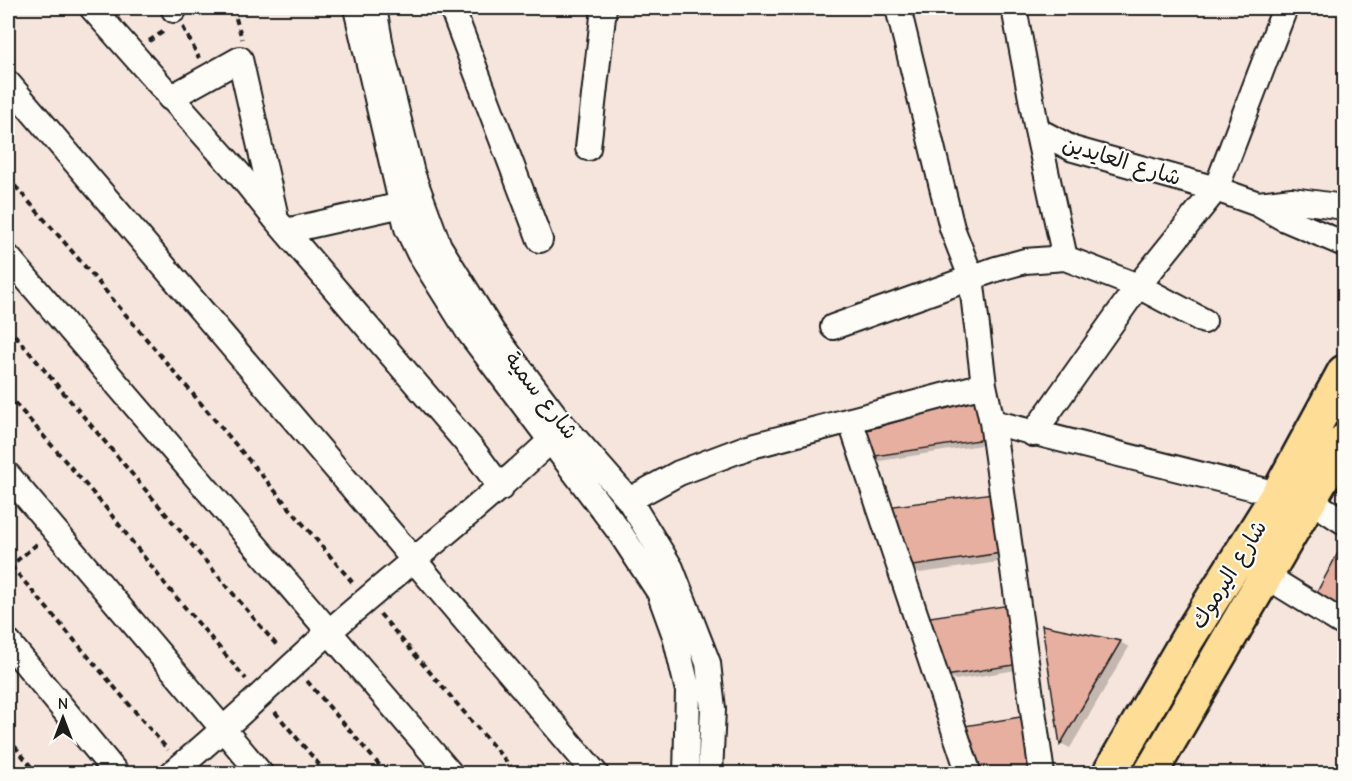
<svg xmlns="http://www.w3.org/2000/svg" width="1352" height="781" font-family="'Comic Neue','Playpen Sans Arabic',sans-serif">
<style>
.shadow{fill:#0003}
.building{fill:#e7af9f;stroke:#1c1c1c;stroke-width:1.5}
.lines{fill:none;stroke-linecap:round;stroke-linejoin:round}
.minor-casing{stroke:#1c1c1c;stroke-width:28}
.highway-casing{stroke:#1c1c1c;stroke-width:38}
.path{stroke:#1c1c1c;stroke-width:4;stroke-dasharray:6 4.5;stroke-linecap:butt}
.minor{stroke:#fdfcf7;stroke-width:24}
.highway{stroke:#fedd96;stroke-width:33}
.labels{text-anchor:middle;stroke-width:4.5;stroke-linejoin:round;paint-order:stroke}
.street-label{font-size:22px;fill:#1c1c1c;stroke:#fdfcf7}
</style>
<rect width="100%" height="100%" fill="#f6e5dd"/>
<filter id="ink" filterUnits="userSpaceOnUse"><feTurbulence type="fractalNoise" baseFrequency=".0167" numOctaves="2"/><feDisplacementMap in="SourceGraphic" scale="12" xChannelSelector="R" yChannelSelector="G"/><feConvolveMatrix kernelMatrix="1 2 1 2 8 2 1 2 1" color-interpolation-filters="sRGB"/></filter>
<g filter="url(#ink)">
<path class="shadow" d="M978,400L994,443L880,461L871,456Z
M992,495L1013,560L920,573L908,566Z
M1341,551L1344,553V611L1317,596Z
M925,619L1028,668L956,680L947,675Z
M1043,627L1120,642L1129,647L1070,748L1062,744Z"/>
<path class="building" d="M978,398L986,439L869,457L864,431Z
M993,493L1001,553L907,567L886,507Z
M1340,549L1344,551V612L1315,596Z
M1010,605L1020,664L946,676L923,618Z
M1042,625L1121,641L1060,745Z
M1027,716L1035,774H980L964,726Z"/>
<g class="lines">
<g class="minor-casing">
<path id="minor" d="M92,8L240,175L277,221L476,454L501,488
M173,8L174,10
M356,8L407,228L419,253L468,331L619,531L659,592L675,636L688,691L686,774
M374,8L382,52L412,173L439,246L493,333L557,418L629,500L671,568L708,663L713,709L710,774
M452,8L540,240
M898,8L952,228L971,277L984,385L992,422L1042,774
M1014,8L1037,130L1073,149L1216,189L1258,204L1283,218L1344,244
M8,83L596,774
M170,98L240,59L275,213
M1037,130L1065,258L1138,286L1204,321
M588,148L604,8
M1258,204L1292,200L1344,207
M286,231L402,205
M8,257L451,774
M833,327L996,269L1025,261L1065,258
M850,420L969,774
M992,422L1278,494
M1033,434L1138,286L1216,189L1285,8
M8,475L261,774
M629,500L679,473L748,447L984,385
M1310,500L1344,522
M1266,576L1344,624
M8,642L117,774
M171,774C227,728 277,679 330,631C403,567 480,508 550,441"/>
</g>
<g class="highway-casing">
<path id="highway" d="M1109,774L1188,638L1278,494L1344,372
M1150,774L1344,441"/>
</g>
<path class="path" d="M233,8L242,39
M183,27L199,58
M149,41L166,30
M8,178L65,243L353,583
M8,327L279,648
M8,395L106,508L165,584L246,679
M11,566L168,750
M8,568L37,544
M380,614L517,774
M307,681L387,774
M275,712L327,774
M8,738L37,774"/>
<use href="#minor" class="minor"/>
<use href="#highway" class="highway"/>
</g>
</g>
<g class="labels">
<g class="street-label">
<text transform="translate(1122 160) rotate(17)" y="8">شارع العايدين</text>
<text transform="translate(542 395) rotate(52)" y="8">شارع سمية</text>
<text transform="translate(1228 574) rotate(-58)" y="8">شارع اليرموك</text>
</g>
</g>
<rect width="1352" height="781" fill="none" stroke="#fdfcf7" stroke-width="30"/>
<rect x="15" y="15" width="1322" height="751" fill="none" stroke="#1c1c1c" stroke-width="2" filter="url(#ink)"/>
<g transform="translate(63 718)" stroke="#fdfcf7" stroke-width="4.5" paint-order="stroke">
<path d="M0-4.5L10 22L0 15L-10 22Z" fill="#1c1c1c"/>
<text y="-9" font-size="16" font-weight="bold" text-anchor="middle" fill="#1c1c1c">N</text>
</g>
</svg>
